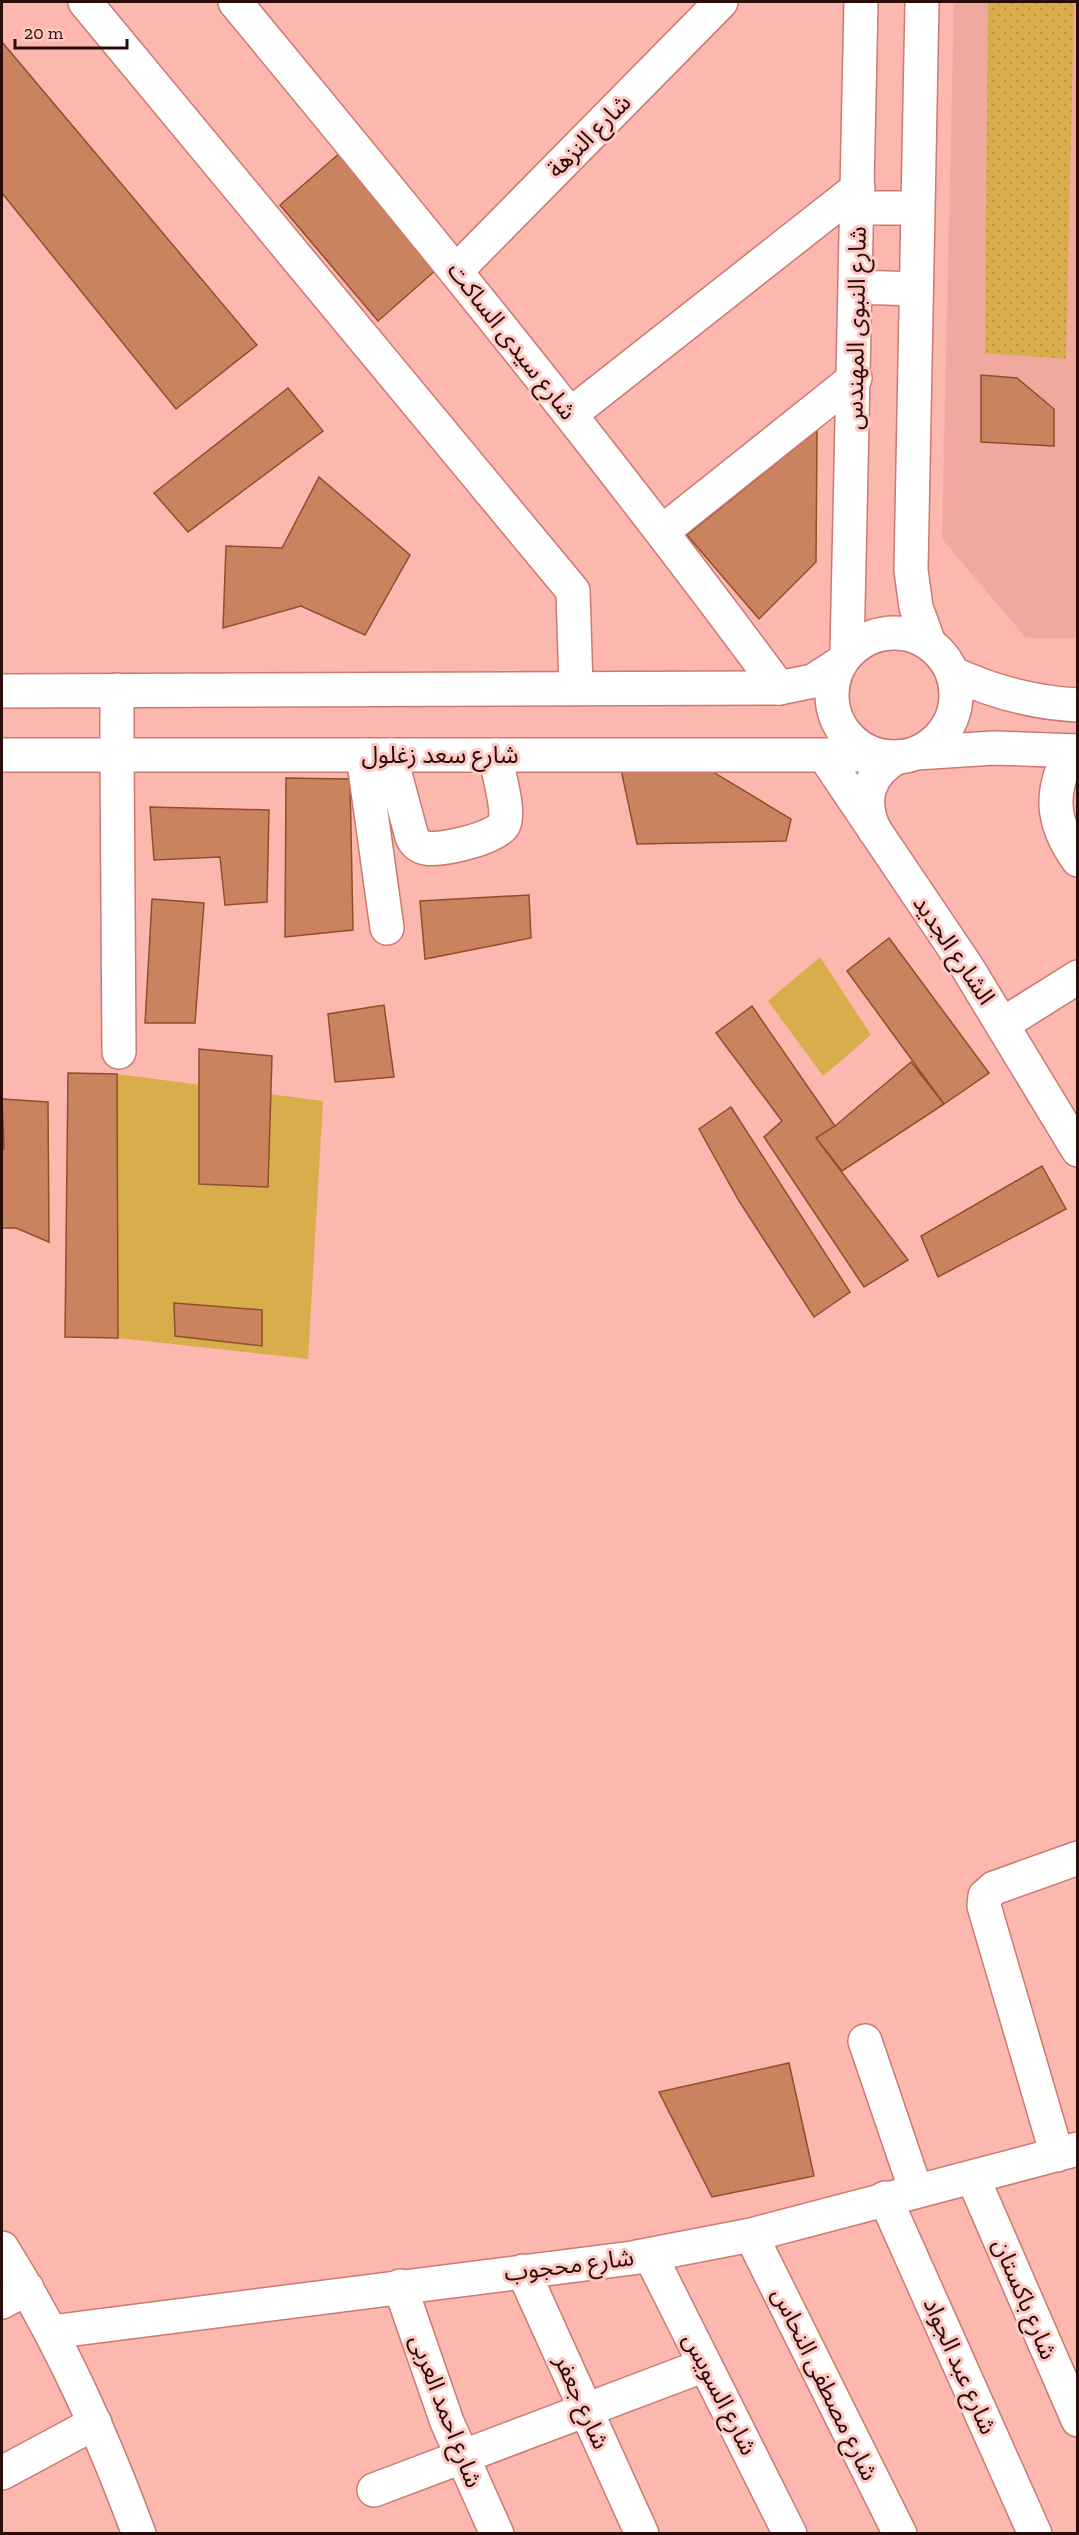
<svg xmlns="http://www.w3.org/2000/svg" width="1079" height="2535" font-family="'Zilla Slab','Noto Sans Arabic',serif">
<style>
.built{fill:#f1a89f}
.green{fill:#d7ae4b}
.park{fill:url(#park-dots)}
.building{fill:#ca825f;stroke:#914e2b;stroke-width:1.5}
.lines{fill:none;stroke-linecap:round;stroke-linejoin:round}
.minor-casing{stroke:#cb7a72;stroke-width:36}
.major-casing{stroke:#cb7a72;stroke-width:36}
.minor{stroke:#fff;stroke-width:33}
.major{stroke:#fff;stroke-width:33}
.labels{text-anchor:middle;stroke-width:6;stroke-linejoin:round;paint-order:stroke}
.street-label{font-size:24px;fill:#2a0c09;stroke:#fec9c2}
</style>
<defs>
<pattern id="park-dots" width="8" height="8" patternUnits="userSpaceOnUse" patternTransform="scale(1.5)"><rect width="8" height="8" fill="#d7ae4b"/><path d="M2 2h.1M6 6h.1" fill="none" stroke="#b99440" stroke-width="1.8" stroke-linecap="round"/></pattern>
</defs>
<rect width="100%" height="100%" fill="#fcb7ae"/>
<path class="built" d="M954,2H1077V638H1026L942,539Z"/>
<path class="green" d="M820,957L871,1035L823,1076L768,1001Z
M117,1074L323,1101L308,1359L118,1338Z"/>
<path class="park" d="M988,2H1074L1066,359L985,353Z"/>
<path class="building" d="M2,42L257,345L176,409L2,193Z
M341,152L436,270L378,321L280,205Z
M981,375L1017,378L1054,409V446L981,442Z
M288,388L323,431L188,532L154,493Z
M817,430L816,562L759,619L687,535Z
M319,477L410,555L365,635L301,606L223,628L226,546L282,548Z
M693,760L791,819L786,841L637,844L620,765Z
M286,778L350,779L353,930L285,937Z
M150,807L269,810L267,902L225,905L220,857L154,860Z
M529,895L531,938L425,959L420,901Z
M152,899L204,903L195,1023H145Z
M889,938L989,1073L944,1104L847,971Z
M384,1005L394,1077L335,1082L328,1014Z
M752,1006L835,1126L816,1138L908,1260L864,1287L764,1137L782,1121L716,1033Z
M199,1049L272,1056L268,1187L199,1184Z
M911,1062L944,1104L842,1171L816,1138L835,1126Z
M68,1073L117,1074L118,1338L65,1337Z
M2,1099L48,1102L49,1242L16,1228H2V1149H4Z
M731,1107L850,1292L814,1317L739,1201L699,1129Z
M1042,1166L1066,1209L938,1277L921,1236Z
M174,1303L262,1310V1346L175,1336Z
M789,2063L814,2176L712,2197L659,2092Z"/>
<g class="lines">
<g class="minor-casing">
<path id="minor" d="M85,2L573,591L576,688
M235,2C421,227 606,453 779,688
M457,270L721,2
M571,414L858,188
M663,531L855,378
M1071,751C1049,792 1051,822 1078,860
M117,755L119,1052
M363,755L387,928
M390,755L412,837C415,843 419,847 426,848C441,851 498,838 504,824C510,810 498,772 495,755
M875,831C860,800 868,774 897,757
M1003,1024L1078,977
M865,2041L916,2191
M1057,2155L984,1906L985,1896L994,1888L1078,1858
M973,2178L1078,2420
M885,2198L1035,2534
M751,2235L900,2534
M2,2248C60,2340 101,2432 139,2534
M650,2255L790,2534
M523,2271L642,2534
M400,2286L447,2422L497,2534
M2,2302L27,2288
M51,2332L632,2258L751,2235L1078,2149
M2,2473L95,2423
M374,2490L705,2365"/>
</g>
<g class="major-casing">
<path id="major" d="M922,2L911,570L916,607L929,643
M858,208H918
M856,287L916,289
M832 695a62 62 0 1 1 124 0a62 62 0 1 1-124 0Z
M847,654L861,2
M952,673C993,692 1032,703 1078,705
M2,691L779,688L813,681L841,663
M916,753L994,748L1078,751
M2,755H878
M117,755V690
M824,755L967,967L1078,1150"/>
</g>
<use href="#minor" class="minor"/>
<use href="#major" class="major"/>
</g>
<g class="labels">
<g class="street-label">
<text transform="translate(589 136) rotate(-45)" y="8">شارع النزهة</text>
<text transform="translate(856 328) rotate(-89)" y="8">شارع النبوى المهندس</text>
<text transform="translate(512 341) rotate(52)" y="8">شارع سيدى الساكت</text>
<text x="440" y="763">شارع سعد زغلول</text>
<text transform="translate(954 950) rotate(56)" y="8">الشارع الجديد</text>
<text transform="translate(569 2265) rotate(-7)" y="8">شارع محجوب</text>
<text transform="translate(1025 2299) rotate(67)" y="8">شارع باكستان</text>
<text transform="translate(960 2366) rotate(66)" y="8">شارع عبد الجواد</text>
<text transform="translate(825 2384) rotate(64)" y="8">شارع مصطفى النحاس</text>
<text transform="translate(720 2394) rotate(63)" y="8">شارع السويس</text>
<text transform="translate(582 2402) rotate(66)" y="8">شارع جعفر</text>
<text transform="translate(446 2411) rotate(69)" y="8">شارع احمد العربى</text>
</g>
</g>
<rect width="1079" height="2535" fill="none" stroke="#2a0c09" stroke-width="6"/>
<path d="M15 39v9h112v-9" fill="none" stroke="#2a0c09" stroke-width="3"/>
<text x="24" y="39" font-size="18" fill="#2a0c09" stroke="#fec9c2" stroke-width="4.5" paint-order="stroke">20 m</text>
</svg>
